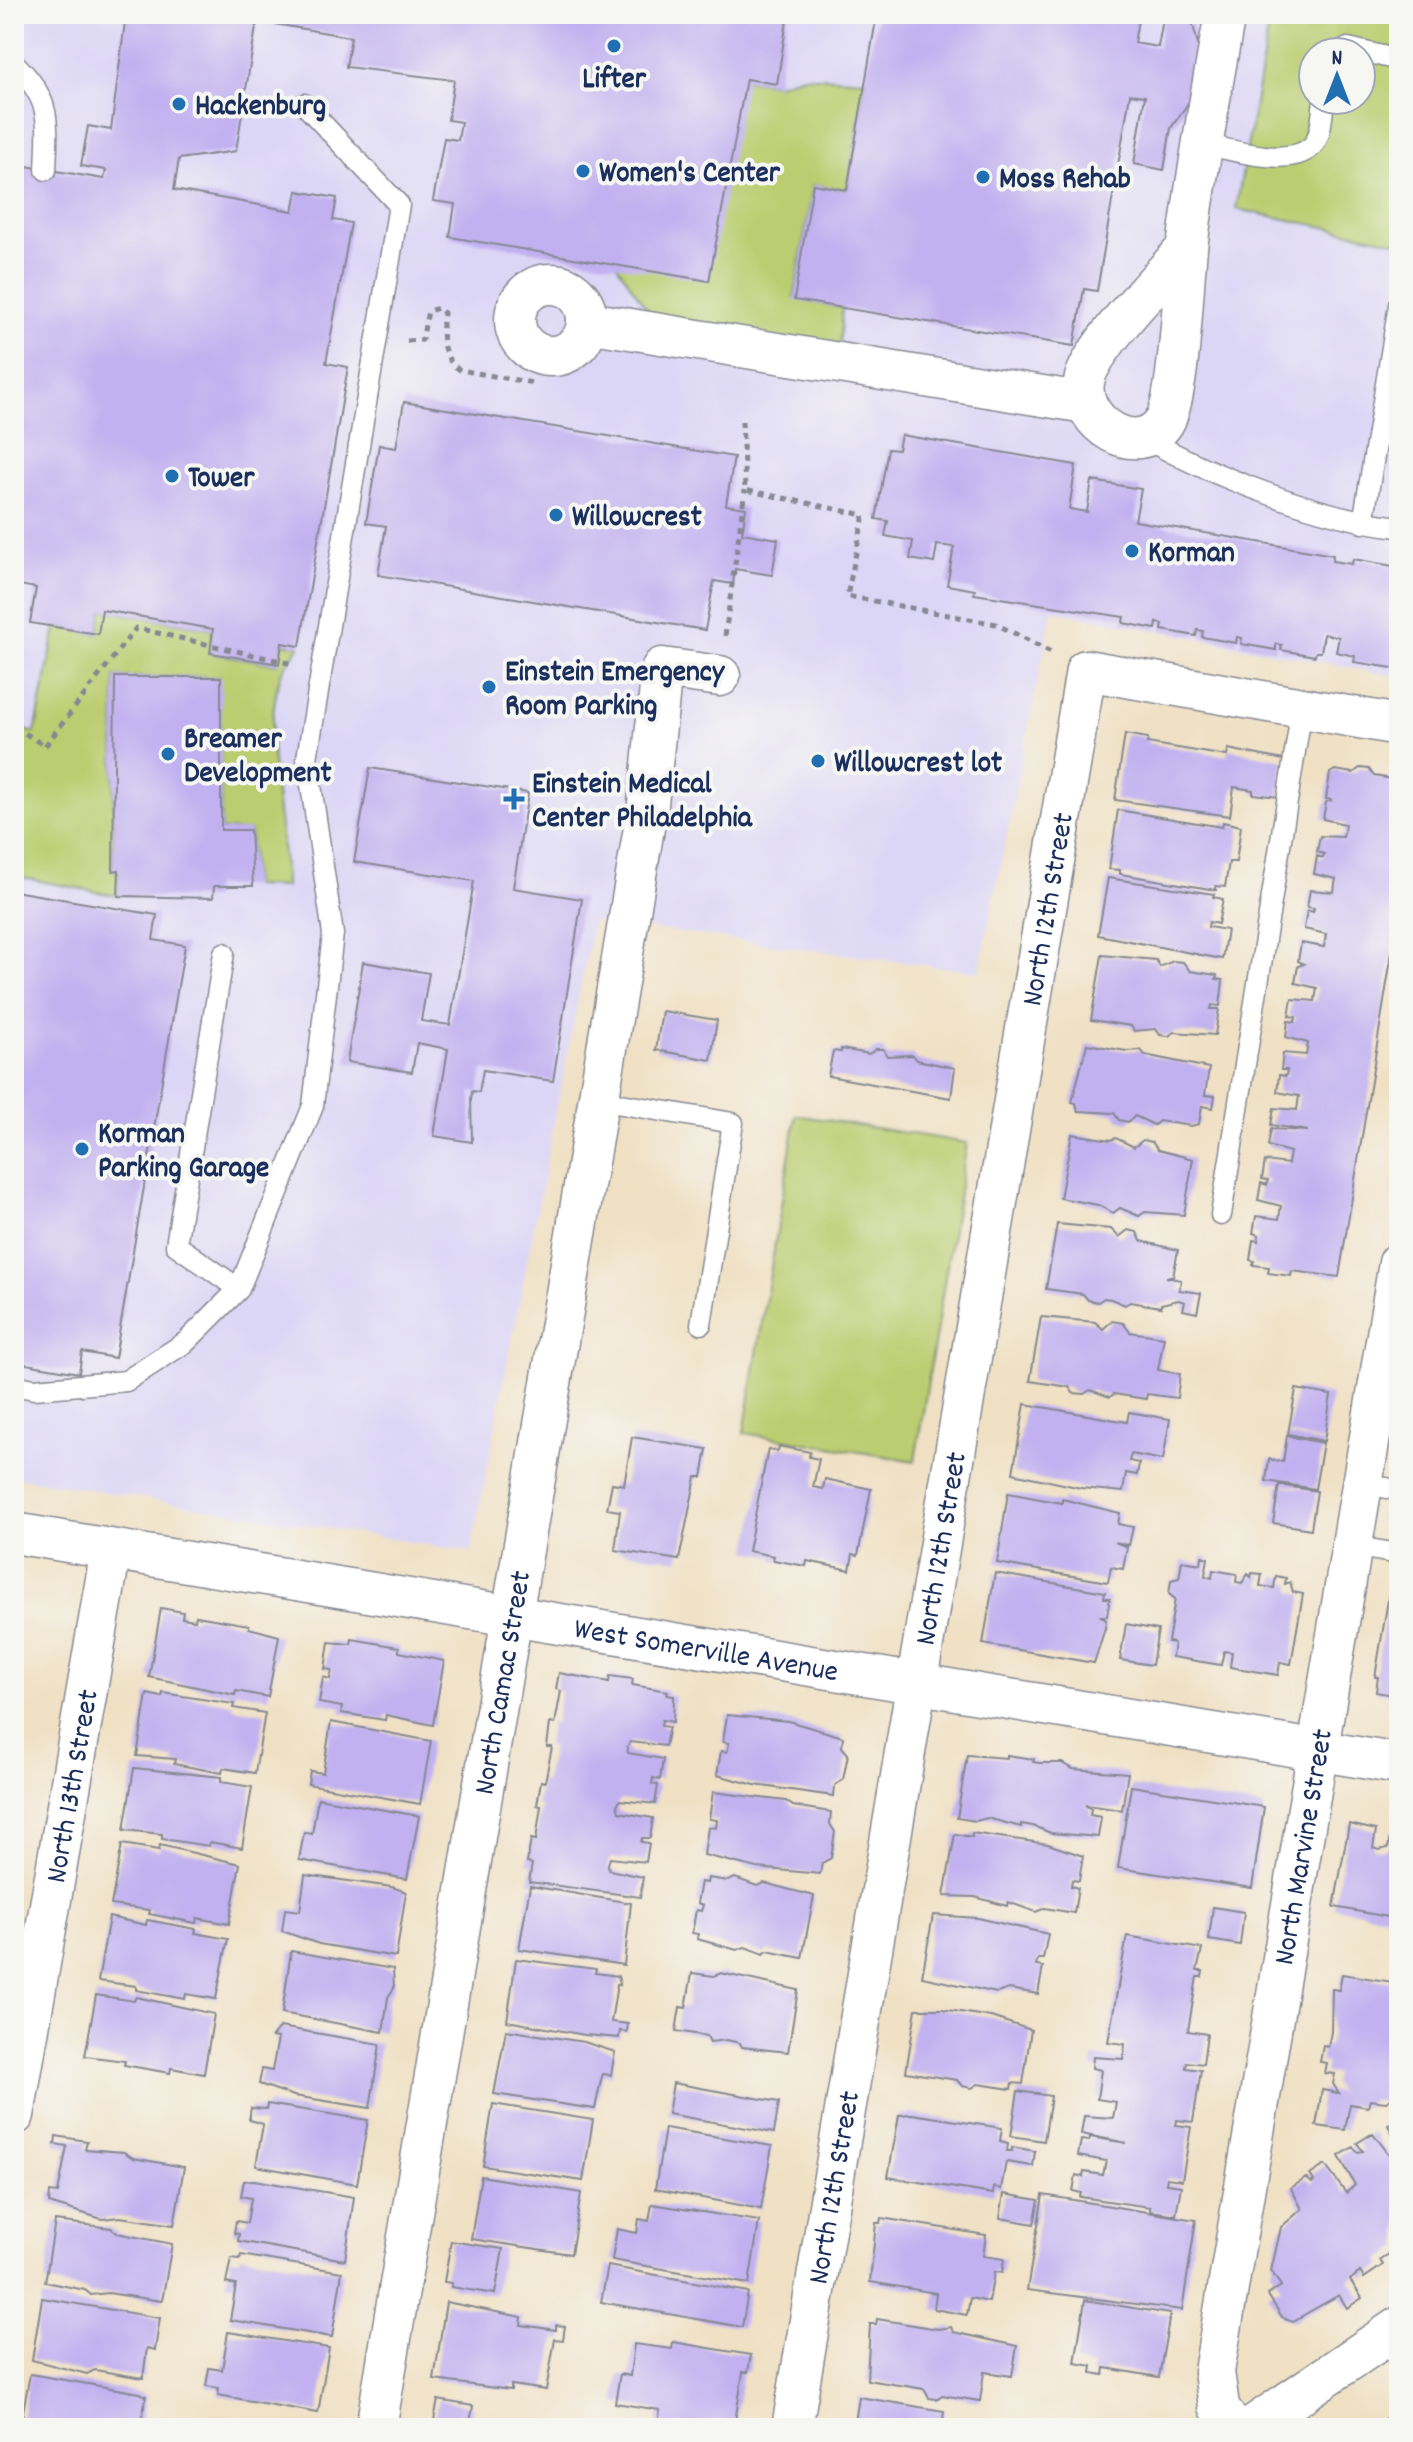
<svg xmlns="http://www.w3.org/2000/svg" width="1413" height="2442" font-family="Dekko,sans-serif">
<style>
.built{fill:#dcd6f6;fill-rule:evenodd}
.green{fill:#bbcd70;stroke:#6b7e67;stroke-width:2;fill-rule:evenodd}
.building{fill:#c1b1f0}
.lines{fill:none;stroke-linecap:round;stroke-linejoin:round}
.lane-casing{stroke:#868892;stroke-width:23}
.street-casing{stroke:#868892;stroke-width:43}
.path{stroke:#868892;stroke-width:5;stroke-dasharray:6 6;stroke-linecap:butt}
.lane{stroke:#fff;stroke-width:20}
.street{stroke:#fff;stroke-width:40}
.poi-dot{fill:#1f6fb2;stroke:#f6f6f2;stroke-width:3}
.labels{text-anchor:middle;stroke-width:8;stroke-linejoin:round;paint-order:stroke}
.poi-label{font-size:30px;font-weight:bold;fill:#1b2f5e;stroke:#f6f6f2;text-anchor:start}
.street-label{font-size:30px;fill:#1b2f5e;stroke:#f6f6f2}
</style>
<rect width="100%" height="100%" fill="#f6f6f2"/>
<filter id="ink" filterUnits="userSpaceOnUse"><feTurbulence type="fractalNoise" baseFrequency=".0125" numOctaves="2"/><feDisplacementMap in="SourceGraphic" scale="16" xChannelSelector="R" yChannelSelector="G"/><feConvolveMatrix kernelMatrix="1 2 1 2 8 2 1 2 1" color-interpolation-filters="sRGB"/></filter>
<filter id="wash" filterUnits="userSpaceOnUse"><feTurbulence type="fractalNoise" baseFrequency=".006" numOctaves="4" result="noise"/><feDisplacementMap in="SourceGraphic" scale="32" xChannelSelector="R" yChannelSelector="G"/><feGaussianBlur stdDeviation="1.8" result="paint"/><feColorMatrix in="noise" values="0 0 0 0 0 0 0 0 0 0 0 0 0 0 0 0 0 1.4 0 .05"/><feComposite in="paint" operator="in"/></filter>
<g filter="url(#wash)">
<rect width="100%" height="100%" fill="#f0e1c5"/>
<path class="built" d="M14,14H1399V677L1052,610L979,972L593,921L471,1552L14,1477ZM1313,52H1361V100H1313Z"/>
<path class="green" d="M1271,14H1399V242L1236,209ZM1313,52H1361V100H1313Z
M803,76L866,80L847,190L813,185L794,299L842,308L839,350L654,319L617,265L746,79L777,84Z
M102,610L213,629L210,653L278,664L282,643L300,646C293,655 283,666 280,677C260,745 284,818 285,887L253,886L250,831L221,830L220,677H115L113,870H119L118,896L14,876L15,727L35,733L56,627L98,634Z
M796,1115L967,1143L915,1461L744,1433Z"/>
<g id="blocks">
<path class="building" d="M126,14H788L777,84L746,79L709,281L450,237L455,204L433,201L444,138L458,140L461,122L448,120L454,80L346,67L351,37L257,21L236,151L179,159L174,190L293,211L297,191L337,198L333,220L351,223L326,363L348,367L300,646L282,643L279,664L210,653L213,629L102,610L98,634L30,623L36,588L14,584V164L104,179L106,170L81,166L88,126L111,130Z
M877,14H1139L1134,43L1158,47L1164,14H1190L1202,59L1200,86L1171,128L1164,170L1134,164L1145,96L1130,94L1097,291L1084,289L1074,346L794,300L813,184L847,190Z
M404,402L734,457L726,505L746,508L742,533L778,539L772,575L735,569L733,584L714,581L705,630L378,575L386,526L366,523L379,445L396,448Z
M901,435L1076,465L1069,509L1087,512L1092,481L1141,489L1135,521L1333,555L1332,561L1352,564L1353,559L1399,567V669L1354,662L1355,656L1336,652L1339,637L1324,634L1321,652H1316L1315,656L1281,650L1282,645L1276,644V650L1241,644L1242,638L1237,637L1236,643L1202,637L1203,631L1197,630L1196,636L1162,630L1163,624L1157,623L1156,629L1123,623L1124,617L974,594L975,590L947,585L954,547L937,545L934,563L910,559L913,541L885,536L888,521L876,519L888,449L898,450Z
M115,677H221V830H250L253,886H214L213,898L118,896L119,870L113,871Z
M1125,734L1148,738L1147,743L1227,756L1228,749L1284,760L1279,797L1253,794V790L1234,787L1230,816L1115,800Z
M370,768L528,793L513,888L582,899L553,1081L483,1070L479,1092L472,1091L471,1100L472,1142L434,1136L448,1049L417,1043L412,1072L347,1062L363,962L429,973L421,1021L450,1025L474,881L354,862Z
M1360,768L1369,769L1374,776L1399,780V910L1339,1277L1292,1271L1291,1276L1268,1273L1269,1267L1253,1265L1254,1261L1250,1260L1253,1240L1258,1241L1259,1235L1253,1233L1256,1216L1279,1219L1281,1206L1258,1200L1261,1183L1267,1185L1268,1180L1262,1179L1265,1161L1288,1164L1290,1152L1268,1146L1271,1129L1308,1131L1271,1125L1274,1108L1297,1110L1299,1096L1277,1092L1279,1075L1286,1076L1287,1070H1281L1283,1053L1306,1055L1307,1050L1308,1043L1286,1037L1288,1021L1295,1022L1296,1017L1289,1016L1292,999L1315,1001L1317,988L1295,983L1298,966L1304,964L1298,961L1301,943L1324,947L1326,934L1304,929L1307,910L1313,912L1314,908L1307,907L1310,890L1334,892L1335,884L1336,879L1314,874L1317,856L1323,858L1324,854L1317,852L1320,836L1343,837L1344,832L1345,824L1323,819L1326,802L1332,800L1326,799L1330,773L1335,770L1353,773Z
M1118,810L1222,827L1223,822L1241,826L1236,862H1229L1225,887L1216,886V890L1120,874V870L1109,869Z
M1108,878L1214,894L1213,897L1223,899L1218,924L1209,922L1208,927L1227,930L1222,959L1098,935Z
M14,891L157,915L153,940L185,945L115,1358L82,1352L79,1373L14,1362Z
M1102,955L1156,960L1160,967L1173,961L1183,962L1190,971L1217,975L1216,979L1223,980L1220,1006L1212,1005L1211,1009H1219L1215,1035L1174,1032L1169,1036L1160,1035L1156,1029L1134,1031L1131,1026L1091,1020Z
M662,1011L717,1020L711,1060L656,1050Z
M1087,1044L1126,1051L1141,1050L1145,1055L1209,1068L1205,1095L1215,1096L1213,1108L1202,1106L1199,1124L1191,1126L1159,1121L1154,1125L1135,1116L1128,1122L1119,1120L1114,1113L1078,1111L1076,1103L1072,1102Z
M841,1049L869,1054L876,1049H883L887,1056L913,1055L917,1060L955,1068L951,1098L828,1076L833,1051L841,1052Z
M1072,1134L1111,1140L1116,1138L1134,1147L1143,1140L1152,1142L1158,1150L1193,1159L1184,1215L1145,1212L1139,1216L1120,1208L1113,1213L1098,1205L1060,1198Z
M1057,1224L1111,1229L1119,1237L1128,1230L1137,1232L1141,1241L1178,1250L1173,1277H1166L1181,1280L1179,1290L1201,1293L1197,1313L1183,1310L1185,1302L1178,1300L1161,1304V1307L1130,1302L1125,1305L1111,1299L1104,1298L1098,1302L1088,1300L1083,1294L1046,1289Z
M1041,1317L1095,1322L1103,1329L1112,1321L1123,1323L1130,1332L1164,1337L1158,1370L1180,1374L1177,1398L1147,1394L1146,1399L1114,1394L1110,1397L1090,1390L1084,1394L1073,1393L1069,1387L1030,1381Z
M1296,1389L1331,1395L1324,1441L1288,1434Z
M1025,1404L1127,1422L1129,1412L1170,1419L1163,1460L1131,1454L1129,1461L1139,1463L1137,1475L1126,1473L1123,1492L1081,1488L1013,1473Z
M1287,1436L1323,1443L1315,1489L1266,1481L1269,1459L1283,1462Z
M632,1437L707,1449L702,1477H696L679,1560L615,1550L620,1511L607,1509L612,1483L624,1485Z
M779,1446L810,1452L809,1457L819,1459L813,1487L823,1489L825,1479L871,1489L858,1555L853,1554L850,1570L807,1561L806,1566L773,1560L774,1556L748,1551L768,1449L778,1451Z
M1279,1485L1317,1491L1311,1529L1273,1523Z
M1008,1493L1062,1503V1499L1120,1513L1118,1524L1133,1527L1129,1545L1115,1542L1127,1547L1123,1569L1111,1567L1108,1582L997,1563Z
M1202,1556L1208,1558L1205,1576L1212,1578L1213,1570L1237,1574L1236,1582L1242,1583L1248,1574L1251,1577L1252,1573L1262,1574L1260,1586L1274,1588L1276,1576L1286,1578L1285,1584L1290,1582L1293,1592L1303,1594L1291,1664L1280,1662L1278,1675L1230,1667L1232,1652L1224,1651L1221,1665L1172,1657L1174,1643L1168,1642L1175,1599L1169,1594L1171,1580L1179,1578L1182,1561L1201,1564Z
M995,1573L1105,1592L1104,1598H1110L1107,1616H1101L1106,1620L1105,1628L1094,1663L983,1644Z
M1390,1588L1399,1590V1696L1376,1692L1378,1677H1375Z
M161,1608L183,1612L182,1618L195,1620L196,1616L249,1625V1628L279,1636L268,1697L236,1691L235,1695L149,1677Z
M1126,1624L1158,1630L1152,1665L1120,1660Z
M352,1639L399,1647V1652L444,1661L433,1725L386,1715L385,1720L341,1713L342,1707L319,1703L323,1677L330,1679L331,1674L332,1670L325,1669L329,1642L351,1644Z
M559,1673L609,1682L610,1676L633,1679L632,1685L668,1691L667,1695L674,1696L673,1722L662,1720L661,1726L669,1727L665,1746L630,1742L627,1747L628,1753L663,1759L660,1780L653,1778L652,1784L658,1785L655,1804L620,1800L617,1805L619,1812L653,1818L650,1838H642L641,1842L649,1843L646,1862L610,1858L608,1864L609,1870L643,1877L640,1897L529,1882L532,1864L527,1863L531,1839L536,1840L541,1806L537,1805L541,1781L545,1782L552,1747H547L550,1723L555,1724L561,1691L556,1689Z
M163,1693L234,1704L233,1708L265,1713L255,1773L223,1768L222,1773L174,1764L175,1759L137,1756L147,1694L162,1697Z
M727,1715L788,1721L843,1737L842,1747L848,1754L843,1780L835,1785L834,1796L755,1785L717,1775L721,1751L727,1752L729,1743L723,1742Z
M331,1722L431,1741L420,1804L308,1784L310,1771L323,1773Z
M967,1755L1007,1758V1755L1034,1759L1033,1762L1040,1763H1062L1073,1769L1128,1773L1122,1810L1085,1805L1091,1809L1090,1815L1101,1817L1098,1837L1051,1833L1033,1826L1021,1824V1827L987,1818L976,1821L957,1818Z
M134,1768L221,1777V1782L252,1787L242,1848L210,1842L209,1846L162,1839V1834L124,1830Z
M1131,1786L1264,1807L1252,1888L1118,1868Z
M713,1792L786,1801L793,1806L831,1812L830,1824L835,1832L831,1858L822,1863L820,1874L757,1868L704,1855L708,1827L716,1828L717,1820L709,1819Z
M318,1798L419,1816L407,1879L299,1860L304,1832L312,1834Z
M1349,1824L1376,1830L1373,1848L1379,1850L1388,1848L1391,1832L1399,1833V1919L1334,1907Z
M972,1833L1048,1844L1083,1856L1079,1881L1072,1880L1071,1886L1078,1888L1074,1913L1045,1908L1036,1912L1008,1902L1007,1906L975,1897L944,1896L955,1834L972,1837Z
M122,1844L159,1850L160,1845L240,1864L229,1924L197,1918L196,1923L149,1914L150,1910L111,1905Z
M305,1875L392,1887L406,1892L396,1957L319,1944L282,1931L285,1909L300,1911Z
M708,1878L728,1881L735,1878L757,1886L764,1883L814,1896L802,1958L767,1951L764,1954L745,1947L737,1950L697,1939L698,1934L692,1933L696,1910L701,1911L703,1905L697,1903L701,1882L707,1883Z
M530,1886L631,1903L624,1965L519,1949Z
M1213,1907L1244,1912L1240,1945L1209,1940Z
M933,1915L978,1918L1048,1934L1043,1959H1038L1036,1966L1043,1967L1038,1994L1009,1989L997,1993L922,1977Z
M109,1917L146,1925L147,1920L196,1929L195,1933L228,1939L216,1999L186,1994L185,1999L136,1990V1986L98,1981Z
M1127,1936L1202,1949L1197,1971H1203L1202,1977H1197L1188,2031L1207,2034L1203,2064L1187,2062L1186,2068L1201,2070L1193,2122L1177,2120L1176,2125L1191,2127L1182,2180L1167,2178L1166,2184L1181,2186L1176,2215L1150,2211V2207L1080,2197L1081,2193L1073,2191L1076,2175L1083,2177L1084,2172L1103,2175L1106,2161L1078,2156L1081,2140L1089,2141L1090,2137L1127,2143L1081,2134L1084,2116L1113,2118L1116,2102L1097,2099L1101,2070L1092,2068L1093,2057L1123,2059L1125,2044L1108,2042Z
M291,1951L393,1969L394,1988L388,1997L383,2032L282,2013Z
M516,1959L596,1969L595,1973L618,1976L620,1985L617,1984L611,2022L628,2024L627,2032L620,2031L619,2038L585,2035L507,2021Z
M692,1973L714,1976L721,1973L798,1990L788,2052L742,2047L740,2043L727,2040L710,2042L707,2036L676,2031L680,2007L686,2008Z
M1342,1974L1399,1983V2094L1386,2102L1370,2100L1368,2107L1350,2104L1345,2130L1316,2126L1322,2090L1339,2093L1333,2084L1335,2074L1325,2073L1327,2063L1320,2062L1323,2046L1328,2047L1331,2032L1332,1989L1339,1990Z
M96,1995L134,2001L136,1997L214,2014L204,2074L171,2068L170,2073L124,2065L125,2061L85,2056Z
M916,2009H942L991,2017L1031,2030L1023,2084L1012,2083L1011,2089L978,2084L972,2088L962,2086L957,2080L906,2072Z
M280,2027L380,2044L370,2108L294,2096L259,2084L262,2069L272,2071L278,2038L272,2037Z
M506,2030L584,2042L615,2052L611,2075L603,2074L601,2080L595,2109L494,2094Z
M673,2083L779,2102L774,2133L668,2114Z
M1018,2091L1051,2096L1044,2141L1011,2136Z
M267,2104L368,2120L357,2184L256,2166L263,2124L249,2120L251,2108L266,2109Z
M493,2104L593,2120L583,2181L483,2166Z
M912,2114L1002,2128L1000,2141L1008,2143L1007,2151H1012V2147L1035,2151L1033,2166L1006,2162L1001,2189L994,2187L993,2194L888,2177L899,2115Z
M1399,2117V2146L1388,2125Z
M665,2128L772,2146L761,2209L655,2189Z
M1373,2133L1393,2160L1399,2156V2247L1380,2260L1383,2265L1364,2278L1360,2272L1350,2280L1362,2298L1347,2308L1339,2295L1293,2321L1282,2317L1268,2295L1281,2286L1271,2271L1281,2227L1302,2209L1291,2188L1306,2178L1312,2183L1314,2181L1310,2175L1325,2165L1346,2193L1355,2185L1339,2156L1353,2147L1357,2152L1363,2151L1357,2143Z
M56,2136L87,2141L85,2149L124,2152L133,2158L184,2167L174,2225L120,2217L102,2219L49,2203L50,2192L58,2193L67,2146L55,2144Z
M481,2176L581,2193L571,2254L471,2239Z
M254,2180L354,2197L345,2260L238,2241L239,2234L234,2233L236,2221L247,2223L251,2198L241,2196L244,2181Z
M1004,2194L1039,2200L1034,2224L1000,2218Z
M1043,2195L1196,2220L1182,2310L1027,2290Z
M652,2204L759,2221L749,2284L612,2260L617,2229L637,2233L639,2219L649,2221Z
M881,2218L986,2235L983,2256L1004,2259L1002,2273L994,2272L989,2302L970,2298L967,2315L934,2309L936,2293L870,2282L876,2223H880Z
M55,2221L111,2228L117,2233L172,2244L162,2301L108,2293L91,2295L85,2290L45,2282Z
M451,2241L503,2249L495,2294L451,2287L452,2283L444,2282Z
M241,2255L342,2272L332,2337L230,2320L236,2285L226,2283L231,2258L240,2259Z
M608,2266L748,2292L742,2327L601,2302Z
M42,2298L160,2318L155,2350L147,2348L143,2378L95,2370L87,2374L32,2360Z
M1085,2300L1170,2314L1159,2377L1105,2368L1104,2375L1091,2373L1092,2366L1075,2363Z
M446,2302L522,2317L521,2325L556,2330V2325L565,2326L563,2340L555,2339L546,2390L511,2385V2390L434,2380Z
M877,2319L938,2329L951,2327L953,2332L1017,2346L1012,2376L984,2372L980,2401L942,2395L937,2399L929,2398L924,2389L867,2380L870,2324H876Z
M228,2332L329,2348L318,2413L218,2395L219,2388L206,2386L209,2368L222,2370Z
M673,2342L751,2355L748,2372H743L734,2428H665L666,2424L658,2423L660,2410L615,2403L620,2374L630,2376L634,2344L672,2349Z
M30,2374L140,2393L146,2396L140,2428H20Z
M859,2397L944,2411L942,2428H854Z
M438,2400L473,2406L469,2428L433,2425Z
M1399,2409V2428H1371L1387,2417Z"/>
</g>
</g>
<g filter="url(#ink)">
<use href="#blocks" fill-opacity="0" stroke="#868892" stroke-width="2"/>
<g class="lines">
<g class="lane-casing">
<path id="lane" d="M1340,52L1348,48L1399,60
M14,63C52,100 48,120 46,170
M1202,144C1229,149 1288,168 1311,147C1322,137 1322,114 1324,100
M1145,438C1211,476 1323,519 1399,527
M1363,523L1399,305
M224,953L176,1245L239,1289
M598,1100L733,1123L701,1324
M1221,1215L1302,708
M14,1385L34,1389L126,1381L186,1342L239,1289L313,1106L333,934L307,758L399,205L304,104
M1362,1484L1399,1490
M1351,1546L1399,1554"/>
</g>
<g class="street-casing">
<g id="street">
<path d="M1187,248C1163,276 1089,349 1084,382C1078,423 1138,461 1164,422C1180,397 1183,284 1187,248C1197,169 1211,92 1225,14"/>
<circle cx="551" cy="320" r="36"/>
<path d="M587,322L1086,403"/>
<path id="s1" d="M14,1533L1399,1764"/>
<path id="s2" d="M14,2115L111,1550"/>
<path id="s3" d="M376,2428L648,804L662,668L720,676"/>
<path id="s4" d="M792,2428L1086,670L1399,725"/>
<path id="s5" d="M1231,2428L1219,2406L1214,2372L1399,1263"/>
<path d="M1250,2428L1399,2327"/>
</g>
</g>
<path class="path" d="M407,341L422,340L428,311L438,308L444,313C441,334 440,357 460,370L533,383
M742,421L745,490L864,515L847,596L996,624L1053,653
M725,636L745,490
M604,680L623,683
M15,727L45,746L136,628L293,664"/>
<use href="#lane" class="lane"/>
<use href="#street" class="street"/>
</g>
</g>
<g class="poi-dot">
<circle cx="614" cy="46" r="8"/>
<circle cx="179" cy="104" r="8"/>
<circle cx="583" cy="171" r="8"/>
<circle cx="983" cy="177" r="8"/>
<circle cx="172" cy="476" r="8"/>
<circle cx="556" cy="515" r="8"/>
<circle cx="1132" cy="551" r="8"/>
<circle cx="489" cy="687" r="8"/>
<circle cx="168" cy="754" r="8"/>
<circle cx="818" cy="761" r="8"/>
<path d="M510 787h8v8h8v8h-8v8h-8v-8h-8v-8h8z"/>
<circle cx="82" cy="1149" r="8"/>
</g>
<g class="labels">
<g class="poi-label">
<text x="614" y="87" text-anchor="middle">Lifter</text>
<text x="195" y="114">Hackenburg</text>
<text x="599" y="181">Women's Center</text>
<text x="999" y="187">Moss Rehab</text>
<text x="188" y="486">Tower</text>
<text x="572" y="525">Willowcrest</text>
<text x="1148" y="561">Korman</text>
<text x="505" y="680">Einstein Emergency<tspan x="505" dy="34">Room Parking</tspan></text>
<text x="184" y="747">Breamer<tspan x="184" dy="34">Development</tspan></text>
<text x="834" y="771">Willowcrest lot</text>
<text x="532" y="792">Einstein Medical<tspan x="532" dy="34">Center Philadelphia</tspan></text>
<text x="98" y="1142">Korman<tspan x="98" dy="34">Parking Garage</tspan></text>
</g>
<g class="street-label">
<text dy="10" stroke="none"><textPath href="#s4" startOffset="1540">North 12th Street</textPath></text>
<text dy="10" stroke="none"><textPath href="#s4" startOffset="892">North 12th Street</textPath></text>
<text dy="10" stroke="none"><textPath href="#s1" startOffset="702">West Somerville Avenue</textPath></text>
<text dy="10" stroke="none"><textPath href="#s3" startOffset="756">North Camac Street</textPath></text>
<text dy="10" stroke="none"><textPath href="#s2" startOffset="334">North 13th Street</textPath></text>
<text dy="10" stroke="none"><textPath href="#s5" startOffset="592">North Marvine Street</textPath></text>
<text dy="10" stroke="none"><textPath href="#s4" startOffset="244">North 12th Street</textPath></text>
</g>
</g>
<rect width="1413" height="2442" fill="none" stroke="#f6f6f2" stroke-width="48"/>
<g transform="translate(1337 76)"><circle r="38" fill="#f6f6f2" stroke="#9ea6b7" stroke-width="2"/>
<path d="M0-6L14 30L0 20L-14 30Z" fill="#1f6fb2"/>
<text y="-12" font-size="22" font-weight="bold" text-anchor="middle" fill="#1b2f5e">N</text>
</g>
</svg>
